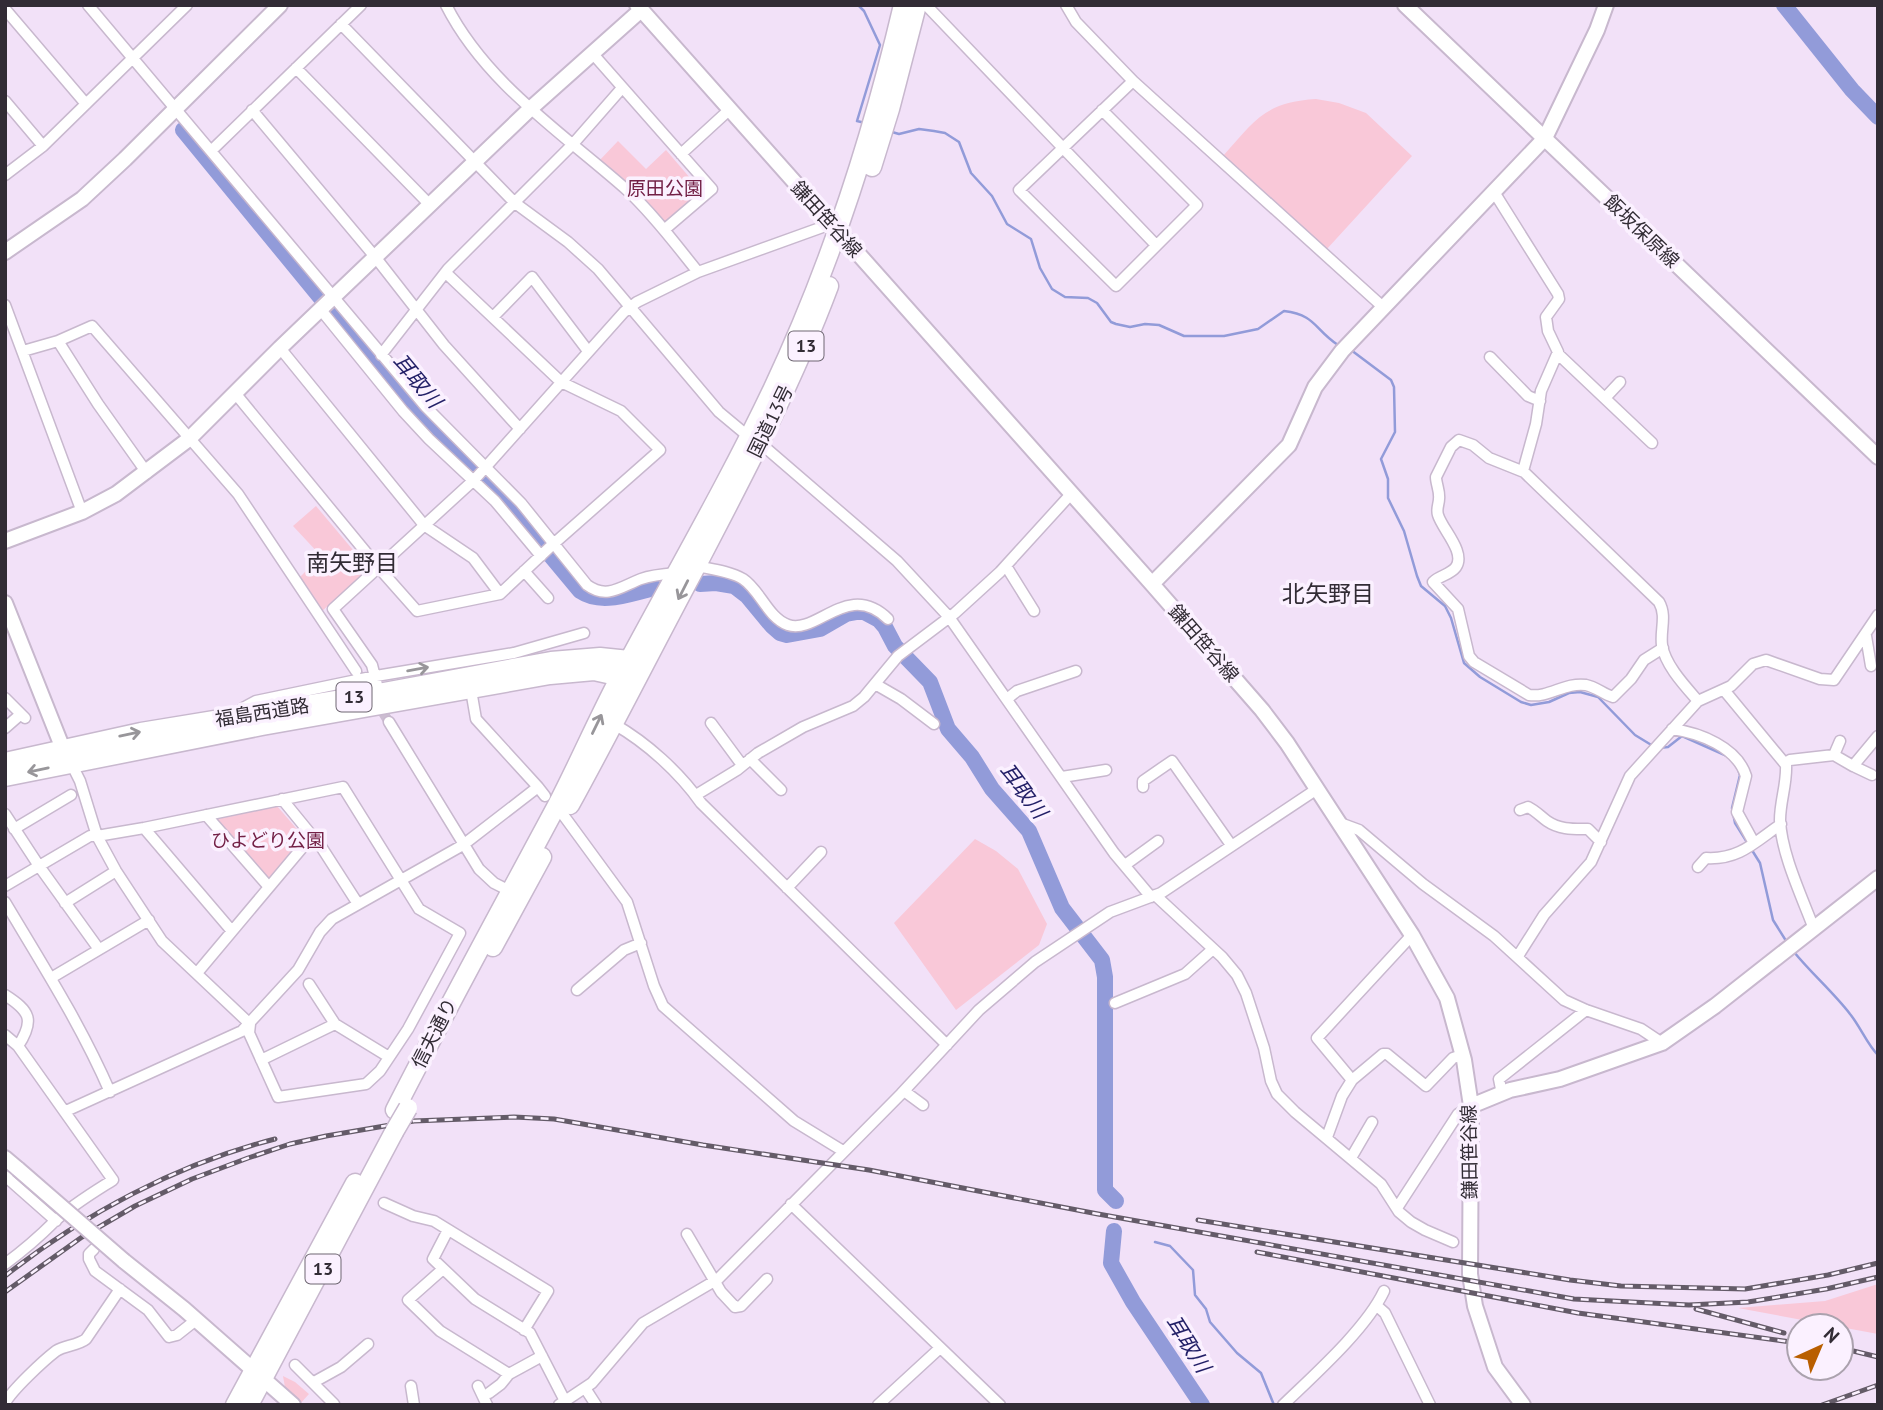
<svg xmlns="http://www.w3.org/2000/svg" width="1883" height="1410" font-family="'PT Sans','Noto Sans JP',sans-serif">
<style>
.green{fill:#f9c8d8}
.lines{fill:none;stroke-linecap:round;stroke-linejoin:round}
.stream{stroke:#929bd9;stroke-width:2.5}
.river{stroke:#929bd9;stroke-width:16}
.street-tunnel{stroke:#ccbdd1;stroke-width:10;stroke-dasharray:10 5;stroke-linecap:butt}
.street-casing{stroke:#c8b8ce;stroke-width:13}
.secondary-casing{stroke:#c8b8ce;stroke-width:18}
.highway-casing{stroke:#c8b8ce;stroke-width:21}
.street{stroke:#fff;stroke-width:10}
.secondary{stroke:#fff;stroke-width:14}
.highway{stroke:#fff;stroke-width:18}
.rail-casing{stroke:#645b68;stroke-width:5}
.rail{stroke:#fbf1ff;stroke-width:2.5;stroke-dasharray:8;stroke-linecap:butt}
.secondary-bridge-casing{stroke:#c8b8ce;stroke-width:18;stroke-linecap:butt}
.highway-bridge-casing{stroke:#c8b8ce;stroke-width:21;stroke-linecap:butt}
.secondary-bridge{stroke:#fff;stroke-width:14}
.highway-bridge{stroke:#fff;stroke-width:18}
.oneway{stroke:#98969a}
.labels{text-anchor:middle;stroke-width:7;stroke-linejoin:round;paint-order:stroke}
.shield{fill:#fbf1ff;stroke:#6e6772;stroke-width:2}
.shield-label{font-size:18px;font-weight:bold;fill:#322c35}
.park-label{font-size:19px;fill:#732046;stroke:#fbf1ff}
.street-label{font-size:19px;fill:#322c35;stroke:#fbf1ff}
.water-label{font-size:21px;font-style:italic;fill:#221f67;stroke:#fbf1ff}
.quarter-label{font-size:23px;fill:#322c35;stroke:#fbf1ff}
</style>
<rect width="100%" height="100%" fill="#f2e1f8"/>
<path class="green" d="M1316,99L1339,103L1366,113L1412,156L1326,250L1223,156C1255,120 1265,102 1316,99Z
M618,141L646,169L666,150L703,193L664,227L598,162Z
M316,506L369,569L321,612L298,579L321,556L293,526Z
M277,806L302,835V844L268,883L213,820Z
M975,839L996,851L1018,869L1047,924L1039,945L956,1010L894,923Z
M1878,1284V1334L1738,1308L1825,1301Z
M283,1376L295,1382L309,1394L299,1405L286,1393Z"/>
<g class="lines">
<path class="stream" d="M858,5L864,11L880,45L857,121L865,123
M892,132L899,134L919,129L934,131L945,133L959,142L971,173L992,196L1007,224L1031,239L1040,268L1052,289L1065,297L1088,298L1097,303L1111,322L1116,324L1130,327L1145,324L1159,325L1184,336H1224L1258,329L1284,311C1316,315 1314,329 1338,345
M1351,350L1391,380L1394,387L1395,432L1381,459L1388,479V498L1404,531L1417,576L1421,586L1445,606L1451,618L1464,663L1480,677L1521,702L1531,705L1549,702L1569,693L1580,692L1598,697L1635,735L1653,746
M1659,748L1668,747L1682,736L1727,756
M1738,769L1740,775L1732,808L1735,823L1760,863L1773,920L1788,944
M1794,952C1812,974 1833,992 1850,1014C1860,1026 1868,1046 1878,1055
M1155,1242L1170,1246L1193,1270L1195,1295L1206,1309L1210,1322L1237,1353L1261,1373L1274,1405"/>
<path class="river" d="M1784,5L1852,90L1878,117
M183,130L420,419L500,495L580,591C602,606 631,593 655,588
M700,584L716,583L734,586L747,596L772,626L780,633L787,635L820,629L846,614L857,612H864L879,620L885,627L895,646L930,682L948,729L972,757L992,789L1029,831L1062,908L1102,960L1105,977V1190L1116,1201
M1114,1231L1111,1263L1133,1302L1202,1405"/>
<path class="street-tunnel" d="M358,674L389,722"/>
<g class="street-casing">
<path id="street" d="M88,5L426,407L521,503L587,585C607,600 622,586 641,579C652,575 664,574 676,573
M926,5L1156,245
M1066,5L1076,22L1133,81L1383,307
M5,9L86,104
M341,24L515,203L568,242L598,269L719,412L749,437
M593,54L712,189L664,230
M296,68L430,205
M5,101L43,146
M252,110L376,258L444,345L520,429
M1102,110L1197,205L1116,286L1019,190L1133,81
M211,151L361,5
M681,154L729,110
M5,175L43,146L187,5
M1494,192L1558,294L1559,299L1546,317L1548,331L1558,352L1541,391L1536,424L1523,471L1659,602C1667,616 1660,630 1662,645C1665,665 1685,686 1698,701
M698,272L831,224
M5,305L82,512
M321,310L403,411L429,439L495,501L541,556
M493,317L532,277L588,351
M58,341L98,404L147,473
M280,348L424,525L473,558L500,594
M23,351L58,341L92,326L238,494L356,671
M1558,354L1652,443
M381,355L448,269L573,144L622,88
M1490,357L1528,396L1540,401
M235,393L378,567L417,611L500,594L550,547L660,450L621,411L561,382L446,273
M1605,398L1620,382
M760,443L897,561L949,617L1114,853L1151,897
M1524,472L1489,458L1473,445L1459,440L1451,447L1436,477C1436,484 1440,491 1439,499C1439,504 1436,509 1438,515C1442,529 1466,552 1456,567C1450,575 1440,575 1433,582L1458,609L1469,656L1474,662L1529,695C1549,698 1565,682 1586,685C1596,687 1603,694 1613,697L1631,679L1644,660L1663,648
M696,566C710,569 730,571 743,579C760,590 768,618 788,625C817,635 848,580 888,619
M1006,566L1034,611
M524,571L548,598
M1866,636L1871,666
M875,684L901,699L934,724
M1724,690L1786,765C1787,784 1780,801 1780,820C1781,853 1802,897 1814,929
M379,693L372,665L333,609L475,479L624,312L637,302L698,272C676,245 654,215 628,191C564,134 486,84 446,5
M5,698L25,718
M1007,699L1017,691L1076,671
M238,713L243,708L256,701L376,676L514,653L584,633
M389,722L479,869L494,883L512,892
M711,723L742,765
M614,724C647,743 679,772 701,803L947,1045
M5,728L21,714
M1672,729C1700,733 1737,747 1746,776L1737,812L1754,843
M1834,755L1840,741
M750,759L781,790
M1785,763L1790,760L1834,755L1853,766L1878,736
M1853,766L1872,775
M1062,777L1106,770
M538,787L545,796
M1143,787V781L1172,761L1231,845
M696,795L737,770L758,753L803,727L853,706L864,697L898,656L955,613L1000,572L1071,494
M282,799L322,848L358,904
M1520,810L1528,807C1536,811 1540,816 1547,821C1560,830 1574,829 1588,829L1601,842
M5,814L39,866L98,948
M206,815L269,887
M564,816L627,902L654,986L663,1006L794,1121L843,1151
M1340,823L1359,830L1423,884L1494,936L1564,1000L1586,1010L1641,1029L1662,1043
M144,828L231,930
M14,829L71,795
M1125,865L1158,841
M1698,867L1706,858C1739,860 1755,842 1781,824
M5,886L90,836H97L144,828L343,787L419,909L460,933L408,1029L380,1071L366,1084L278,1097L249,1033L250,1024L162,941L116,871L97,836L80,781L70,761
M787,888L821,852
M1155,895L1222,957L1237,975L1246,993L1264,1048L1271,1081L1277,1094L1295,1112L1381,1184L1399,1212L1411,1222L1425,1230L1453,1242
M5,902C42,964 81,1025 110,1092
M65,903L116,871
M1518,956L1544,915L1591,862L1630,776L1698,701L1731,686L1753,664L1766,660L1820,679L1834,680L1878,615
M197,973L312,836
M51,978L149,920
M309,984L335,1024
M577,990L624,950L641,943
M5,995C30,1011 35,1020 18,1046
M1115,1003L1185,974L1213,949
M5,1035L18,1046L113,1180C94,1192 72,1205 55,1221C39,1237 24,1250 5,1264
M261,1060L335,1024L389,1057
M1352,1080L1317,1038L1412,935
M904,1091L923,1105
M1502,1094L1499,1079L1586,1010
M66,1111L242,1031L298,970L320,932L332,919L463,845L538,787L476,719L471,690
M1327,1137L1342,1096L1352,1080L1383,1054H1387L1426,1086L1453,1058L1462,1055
M1351,1158L1372,1122
M5,1176L56,1221
M384,1203L413,1216L434,1221L548,1291L524,1330
M791,1204L1000,1405
M1397,1208L1458,1114L1471,1106
M448,1230L433,1259L475,1299L530,1333L565,1401
M687,1234L721,1292L735,1307L741,1306L767,1279
M94,1249L89,1254V1259L95,1271L148,1310L169,1337L177,1335L196,1320
M443,1269L408,1300L440,1331L509,1374L542,1356
M1377,1306L1385,1313L1430,1405
M295,1365L334,1404
M314,1382L341,1367L368,1344
M411,1386L414,1405
M478,1386L487,1405
M585,1388L596,1405
M489,1393L501,1384L509,1374
M5,1403C12,1390 43,1361 56,1351C65,1345 77,1346 86,1339L120,1289
M559,1405L592,1383L643,1323L718,1279L901,1094L979,1010L1035,962L1110,912L1161,893L1317,789
M878,1405L940,1348
M1283,1405C1314,1375 1366,1329 1384,1291"/>
</g>
<g class="secondary-casing">
<path id="secondary" d="M637,5L1152,584L1262,710L1287,743L1412,935L1447,998L1464,1060L1471,1106L1470,1274L1475,1306L1495,1367L1523,1405
M1405,5L1878,457
M5,252L82,199L125,159L280,5
M5,541L82,512L116,494L189,439L280,348L530,109L641,10
M1152,584L1289,445L1315,387L1342,351L1545,138L1597,30L1606,5
M5,603L63,749
M1471,1106L1510,1090L1560,1079L1662,1043L1715,1006L1878,878
M5,1158L18,1169
M124,1261L184,1309L293,1405"/>
</g>
<g class="highway-casing">
<path id="highway" d="M872,167L890,109L917,5
M5,762L141,732L379,693L551,661L600,657L629,660L638,663
M5,777L262,726L550,675L594,671L630,679
M570,805C614,725 654,645 697,565C745,473 793,382 829,286
M493,947L542,857
M395,1110C447,1008 502,908 556,807C579,763 598,718 621,675C672,579 727,485 773,388C831,265 872,137 903,5
M235,1405L355,1183
M249,1405L394,1132"/>
</g>
<use href="#street" class="street"/>
<use href="#secondary" class="secondary"/>
<use href="#highway" class="highway"/>
<g class="rail-casing">
<path id="rail" d="M1198,1220L1570,1280L1621,1286L1745,1289L1828,1275L1878,1263
M1257,1252L1578,1313L1799,1343
M5,1276C84,1214 177,1164 275,1139
M5,1292L82,1237L135,1206L192,1179L248,1158L290,1144L326,1136L414,1121L514,1117L554,1119L703,1145L869,1170L1098,1214L1574,1299L1689,1305L1748,1302L1826,1289L1878,1277
M1696,1309L1784,1333
M1841,1348L1878,1357
M1822,1405L1878,1385"/>
</g>
<use href="#rail" class="rail"/>
<g class="secondary-bridge-casing">
<path id="secondary-bridge" d="M18,1169L124,1261"/>
</g>
<g class="highway-bridge-casing">
<path id="highway-bridge" d="M394,1132L408,1108"/>
</g>
<use href="#secondary-bridge" class="secondary-bridge"/>
<use href="#highway-bridge" class="highway-bridge"/>
</g>
<defs><path id="oneway-shaft" d="M-6 0H5M1.5-3L5.5 0L1.5 3" fill="none" stroke-width="1.6" stroke-linecap="round" stroke-linejoin="round" transform="scale(1.75)"/></defs>
<g class="oneway">
<use href="#oneway-shaft" transform="translate(683 590) rotate(117)"/>
<use href="#oneway-shaft" transform="translate(418 669) rotate(-10)"/>
<use href="#oneway-shaft" transform="translate(597 724) rotate(-64)"/>
<use href="#oneway-shaft" transform="translate(130 734) rotate(-12)"/>
<use href="#oneway-shaft" transform="translate(38 770) rotate(168)"/>
</g>
<g class="labels">
<g class="shield">
<rect x="788.5" y="331.5" width="35" height="29" rx="5"/>
<rect x="336.5" y="682.5" width="35" height="29" rx="5"/>
<rect x="305.5" y="1254.5" width="35" height="29" rx="5"/>
</g>
<g class="shield-label">
<text x="806" y="352">13</text>
<text x="354" y="703">13</text>
<text x="323" y="1275">13</text>
</g>
<g class="park-label">
<text x="665" y="195">原田公園</text>
<text x="268" y="847">ひよどり公園</text>
</g>
<g class="street-label">
<text transform="translate(827 219) rotate(48)" y="7">鎌田笹谷線</text>
<text transform="translate(1642 231) rotate(44)" y="7">飯坂保原線</text>
<text transform="translate(770 421) rotate(-64)" y="7">国道13号</text>
<text transform="translate(1204 643) rotate(49)" y="7">鎌田笹谷線</text>
<text transform="translate(262 712) rotate(-9)" y="7">福島西道路</text>
<text transform="translate(434 1033) rotate(-63)" y="7">信夫通り</text>
<text transform="translate(1469 1152) rotate(-91)" y="7">鎌田笹谷線</text>
</g>
<g class="water-label">
<text transform="translate(417 381) rotate(50)" y="7">耳取川</text>
<text transform="translate(1023 791) rotate(53)" y="7">耳取川</text>
<text transform="translate(1188 1344) rotate(58)" y="7">耳取川</text>
</g>
<g class="quarter-label">
<text x="352" y="571">南矢野目</text>
<text x="1328" y="602">北矢野目</text>
</g>
</g>
<rect width="1883" height="1410" fill="none" stroke="#322c35" stroke-width="14"/>
<g transform="translate(1820 1347) rotate(44)"><circle r="33" fill="#fbf1ff" stroke="#aba2ae" stroke-width="2"/>
<path d="M0-5L12 26L0 18L-12 26Z" fill="#b95f00"/>
<text y="-10" font-size="19" font-weight="bold" text-anchor="middle" fill="#322c35">N</text>
</g>
</svg>
